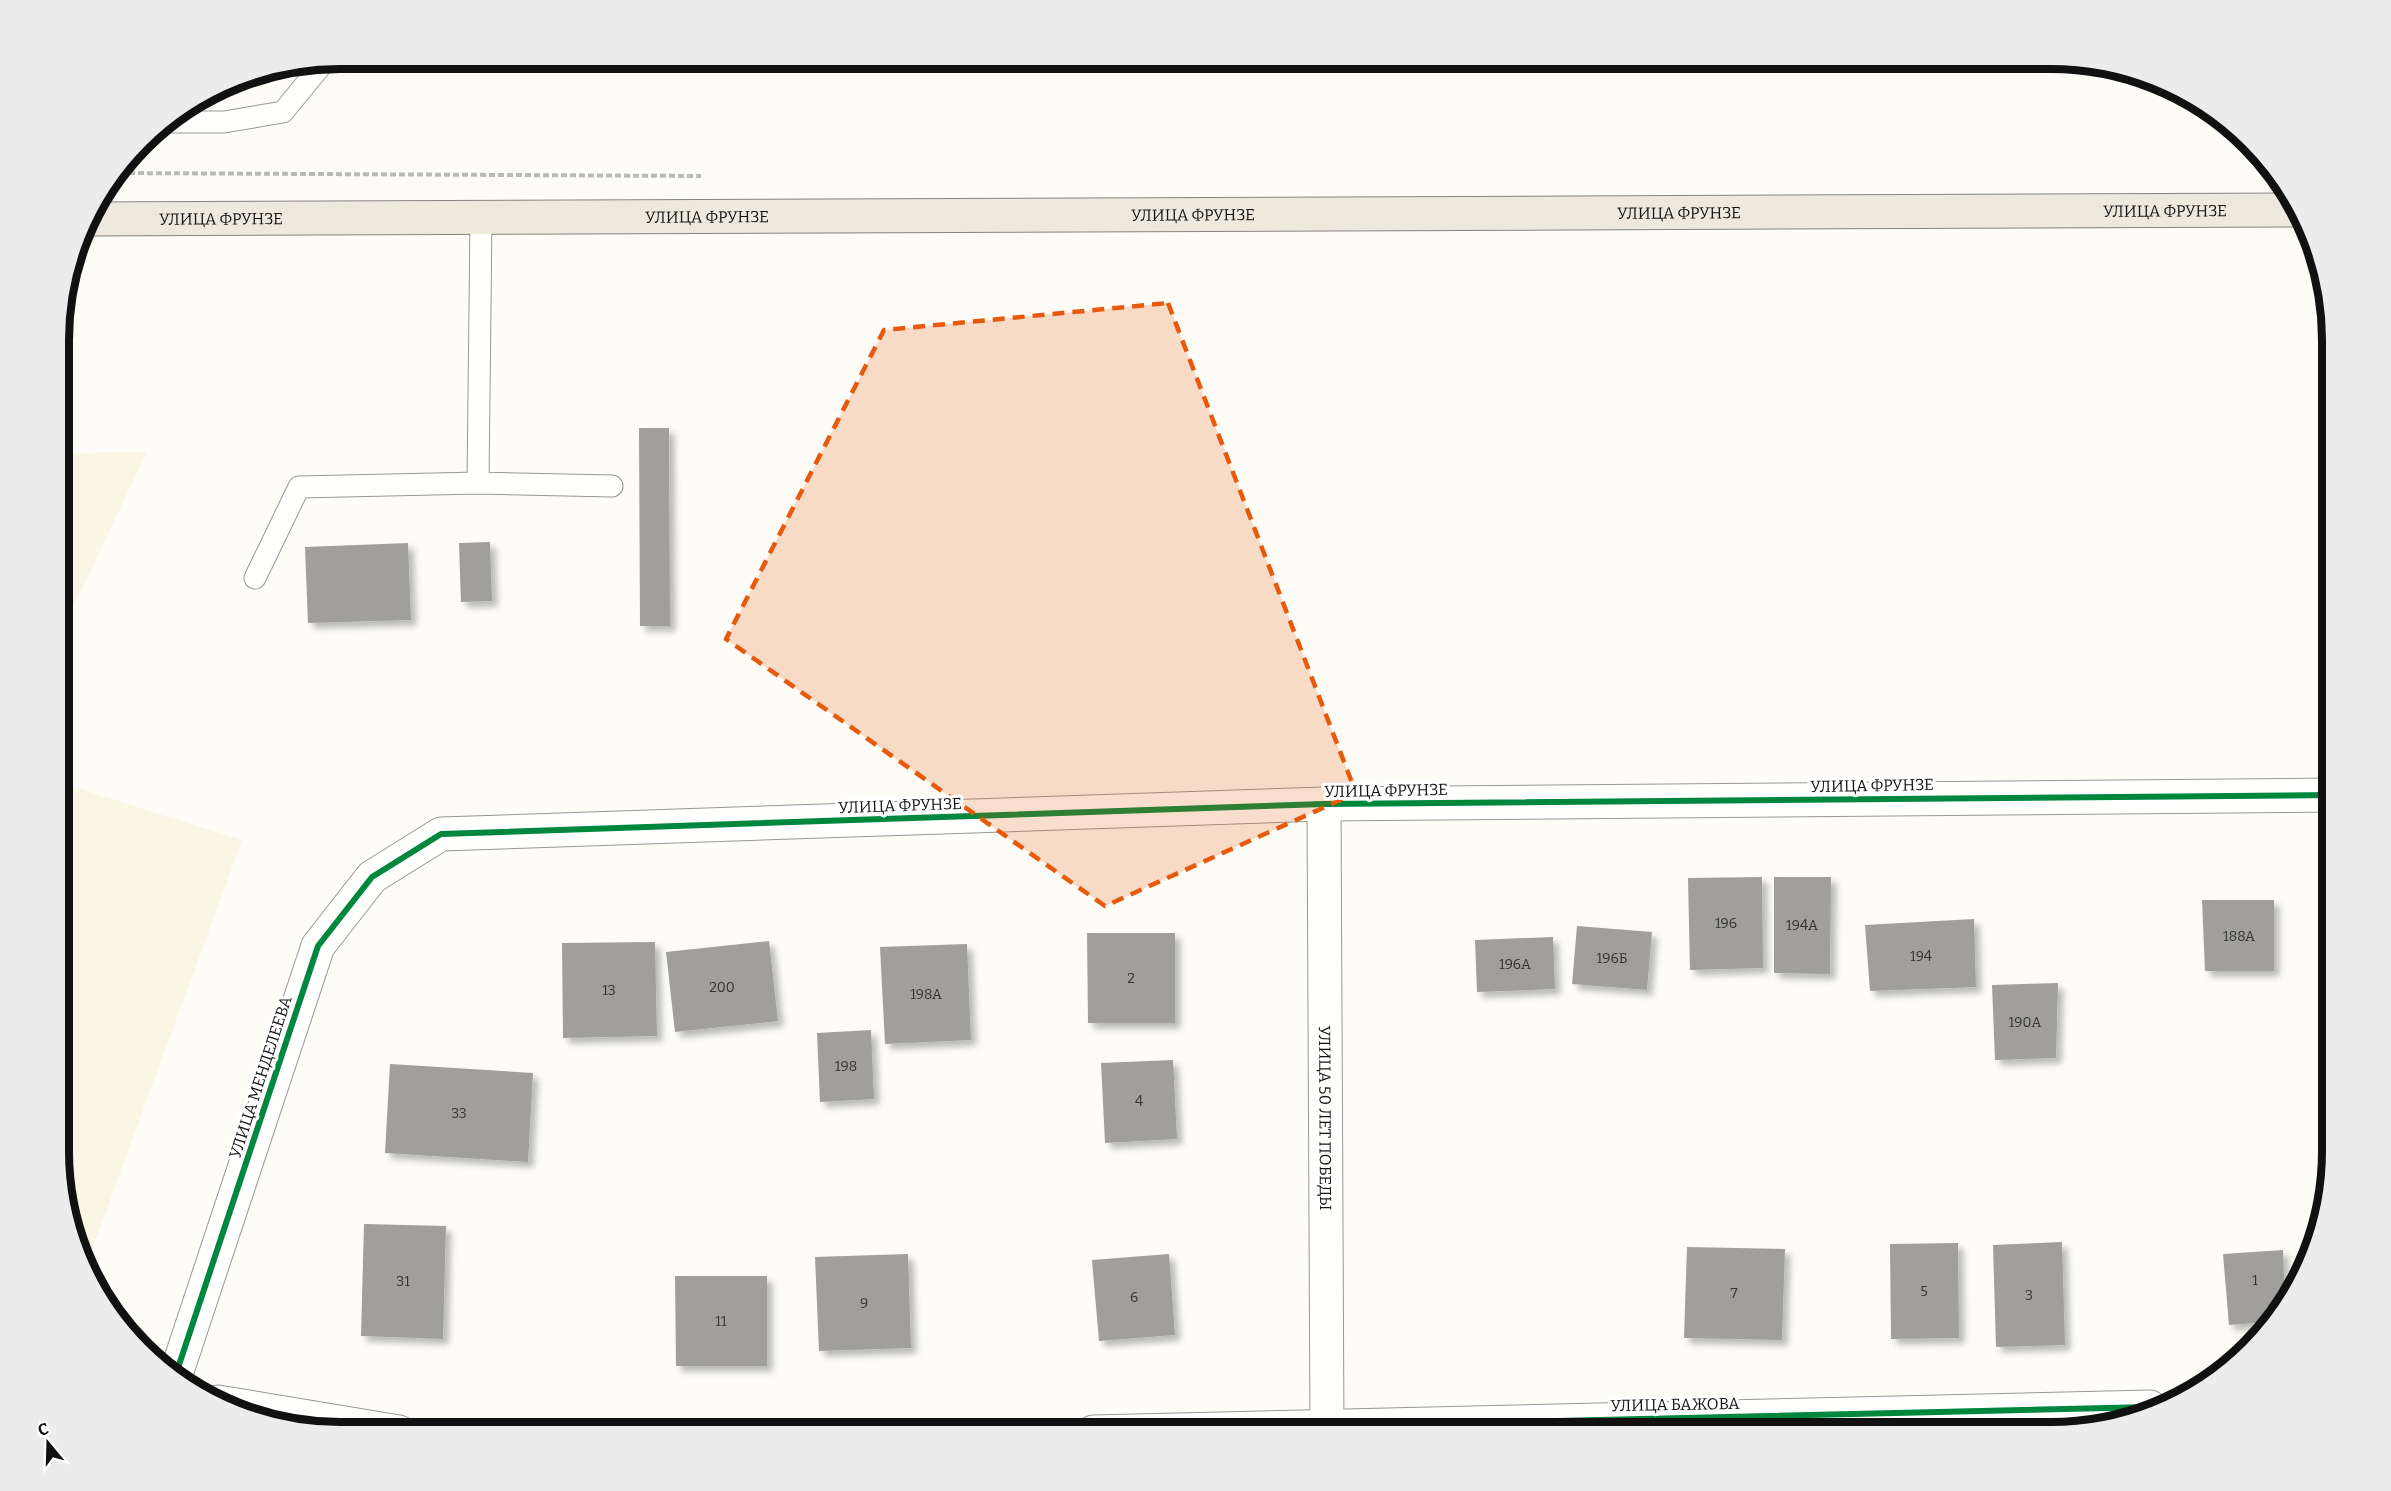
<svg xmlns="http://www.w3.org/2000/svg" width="2391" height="1491" font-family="Bitter,serif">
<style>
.farmland{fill:#f9f7e4}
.building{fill:#a19f9c;filter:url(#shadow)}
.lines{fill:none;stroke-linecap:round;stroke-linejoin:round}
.lane-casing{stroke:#979795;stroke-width:23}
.street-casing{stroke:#979795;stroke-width:35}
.primary-casing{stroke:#858482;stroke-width:35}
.path{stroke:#b9b9b8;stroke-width:4;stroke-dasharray:6 3;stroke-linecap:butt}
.lane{stroke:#fffffe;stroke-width:21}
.street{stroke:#fffffe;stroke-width:33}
.primary{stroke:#ede9dc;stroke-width:33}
.cycleway-casing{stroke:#fff;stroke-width:10}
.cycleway{stroke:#00873e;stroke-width:6}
.marked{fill:#e8590c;fill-opacity:0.2;stroke:#e8590c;stroke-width:4.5;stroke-dasharray:12 8;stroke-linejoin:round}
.labels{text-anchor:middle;stroke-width:6;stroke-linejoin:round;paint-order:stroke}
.number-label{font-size:14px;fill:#353434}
.street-label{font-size:16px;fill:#111;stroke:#fff}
.rim{fill:none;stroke:#111;stroke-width:8}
</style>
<defs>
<filter id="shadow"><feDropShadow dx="5.5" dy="5.5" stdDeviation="3" flood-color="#0004"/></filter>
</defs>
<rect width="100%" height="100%" fill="#fdfcf7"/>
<path class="farmland" d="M147,452L61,632V453Z
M61,783L242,840L88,1260L61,1188Z"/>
<path class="building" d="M639,428H669L670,626H640Z
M490,542L492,601L461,602L459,543Z
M408,543L411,620L308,623L305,547Z
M1762,877L1763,968L1690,970L1688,878Z
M1774,877H1831L1830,974L1774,973Z
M2202,900H2274V971H2205Z
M1974,919L1976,987L1870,991L1865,925Z
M1577,926L1652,932L1647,990L1572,984Z
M1087,933H1175V1023H1088Z
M1553,937L1555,989L1477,992L1475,940Z
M769,941L778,1021L675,1032L666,952Z
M655,942L657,1036L563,1038L562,943Z
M967,944L971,1040L885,1044L880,947Z
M2058,983L2056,1058L1995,1060L1992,985Z
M871,1030L874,1099L820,1102L817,1033Z
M1173,1060L1177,1139L1105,1143L1101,1063Z
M390,1064L533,1073L528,1162L385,1153Z
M364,1224L446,1226L443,1339L361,1336Z
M2062,1242L2065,1345L1996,1347L1993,1245Z
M1958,1243L1959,1338L1891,1339L1890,1244Z
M1687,1247L1785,1249L1782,1340L1684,1338Z
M2283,1250L2285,1307L2269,1322L2229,1325L2223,1254Z
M908,1254L911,1348L819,1351L815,1257Z
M1169,1254L1175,1335L1099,1341L1092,1260Z
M675,1276H767V1366H676Z"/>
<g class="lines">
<g class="lane-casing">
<path id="lane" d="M165,122H224L283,112L324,62
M478,483L612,486
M255,578L299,487L478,483L481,217"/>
</g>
<g class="street-casing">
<g id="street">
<path id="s1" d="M1324,804L1327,1432"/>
<path d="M175,1377L318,946L372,877L441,834L1324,804L2332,795"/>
<path d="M218,1402L399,1432"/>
<path d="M1093,1432L2150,1407"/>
</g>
</g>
<g class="primary-casing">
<g id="primary">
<path id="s2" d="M87,219L2298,210"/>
</g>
</g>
<path class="path" d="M120,173L701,176"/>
<use href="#lane" class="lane"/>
<use href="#street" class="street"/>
<use href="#primary" class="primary"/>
<g class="cycleway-casing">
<path id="cycleway" d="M175,1377L318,946L372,877L441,834L1324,804L2332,795
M1093,1432L2150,1407"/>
</g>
<use href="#cycleway" class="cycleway"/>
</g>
<path class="marked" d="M1168,303L1356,793L1105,906L726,639L884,330Z"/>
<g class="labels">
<g class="number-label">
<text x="1726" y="928">196</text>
<text x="1802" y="930">194А</text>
<text x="2239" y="941">188А</text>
<text x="1921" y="961">194</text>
<text x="1612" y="963">196Б</text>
<text x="1515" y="969">196А</text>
<text x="1131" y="983">2</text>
<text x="722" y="992">200</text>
<text x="609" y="995">13</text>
<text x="926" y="999">198А</text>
<text x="2025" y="1027">190А</text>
<text x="846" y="1071">198</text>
<text x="1139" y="1106">4</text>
<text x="459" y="1118">33</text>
<text x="2255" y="1285">1</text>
<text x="403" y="1286">31</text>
<text x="1924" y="1296">5</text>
<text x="1734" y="1298">7</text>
<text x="2029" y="1300">3</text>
<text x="1134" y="1302">6</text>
<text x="864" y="1308">9</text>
<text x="721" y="1326">11</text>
</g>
<g class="street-label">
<text dy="6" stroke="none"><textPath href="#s2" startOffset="2078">УЛИЦА ФРУНЗЕ</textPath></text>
<text dy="6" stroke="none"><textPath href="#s2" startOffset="1592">УЛИЦА ФРУНЗЕ</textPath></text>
<text dy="6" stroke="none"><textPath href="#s2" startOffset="1106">УЛИЦА ФРУНЗЕ</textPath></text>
<text dy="6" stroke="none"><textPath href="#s2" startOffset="620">УЛИЦА ФРУНЗЕ</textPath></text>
<text dy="6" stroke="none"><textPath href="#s2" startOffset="134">УЛИЦА ФРУНЗЕ</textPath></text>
<text transform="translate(1872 785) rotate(-1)" y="6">УЛИЦА ФРУНЗЕ</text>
<text transform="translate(1386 790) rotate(-1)" y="6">УЛИЦА ФРУНЗЕ</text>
<text transform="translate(900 805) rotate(-2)" y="6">УЛИЦА ФРУНЗЕ</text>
<text transform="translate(260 1077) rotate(-72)" y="6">УЛИЦА МЕНДЕЛЕЕВА</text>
<text dy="6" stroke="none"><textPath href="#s1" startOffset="314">УЛИЦА 50 ЛЕТ ПОБЕДЫ</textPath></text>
<text transform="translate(1675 1404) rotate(-1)" y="6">УЛИЦА БАЖОВА</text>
</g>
</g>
<path d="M0 0H2391V1491H0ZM340 69H2051A271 271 0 0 1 2322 340V1151A271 271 0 0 1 2051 1422H340A271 271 0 0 1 69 1151V340A271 271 0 0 1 340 69Z" fill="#ececec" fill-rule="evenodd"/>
<path class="rim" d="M340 69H2051A271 271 0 0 1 2322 340V1151A271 271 0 0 1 2051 1422H340A271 271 0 0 1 69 1151V340A271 271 0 0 1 340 69Z"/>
<g transform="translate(48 1443) rotate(341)" stroke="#ffffff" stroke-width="4.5" paint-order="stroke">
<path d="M0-4.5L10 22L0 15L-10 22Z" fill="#111111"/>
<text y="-9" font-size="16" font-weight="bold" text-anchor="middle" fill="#111111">С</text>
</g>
</svg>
